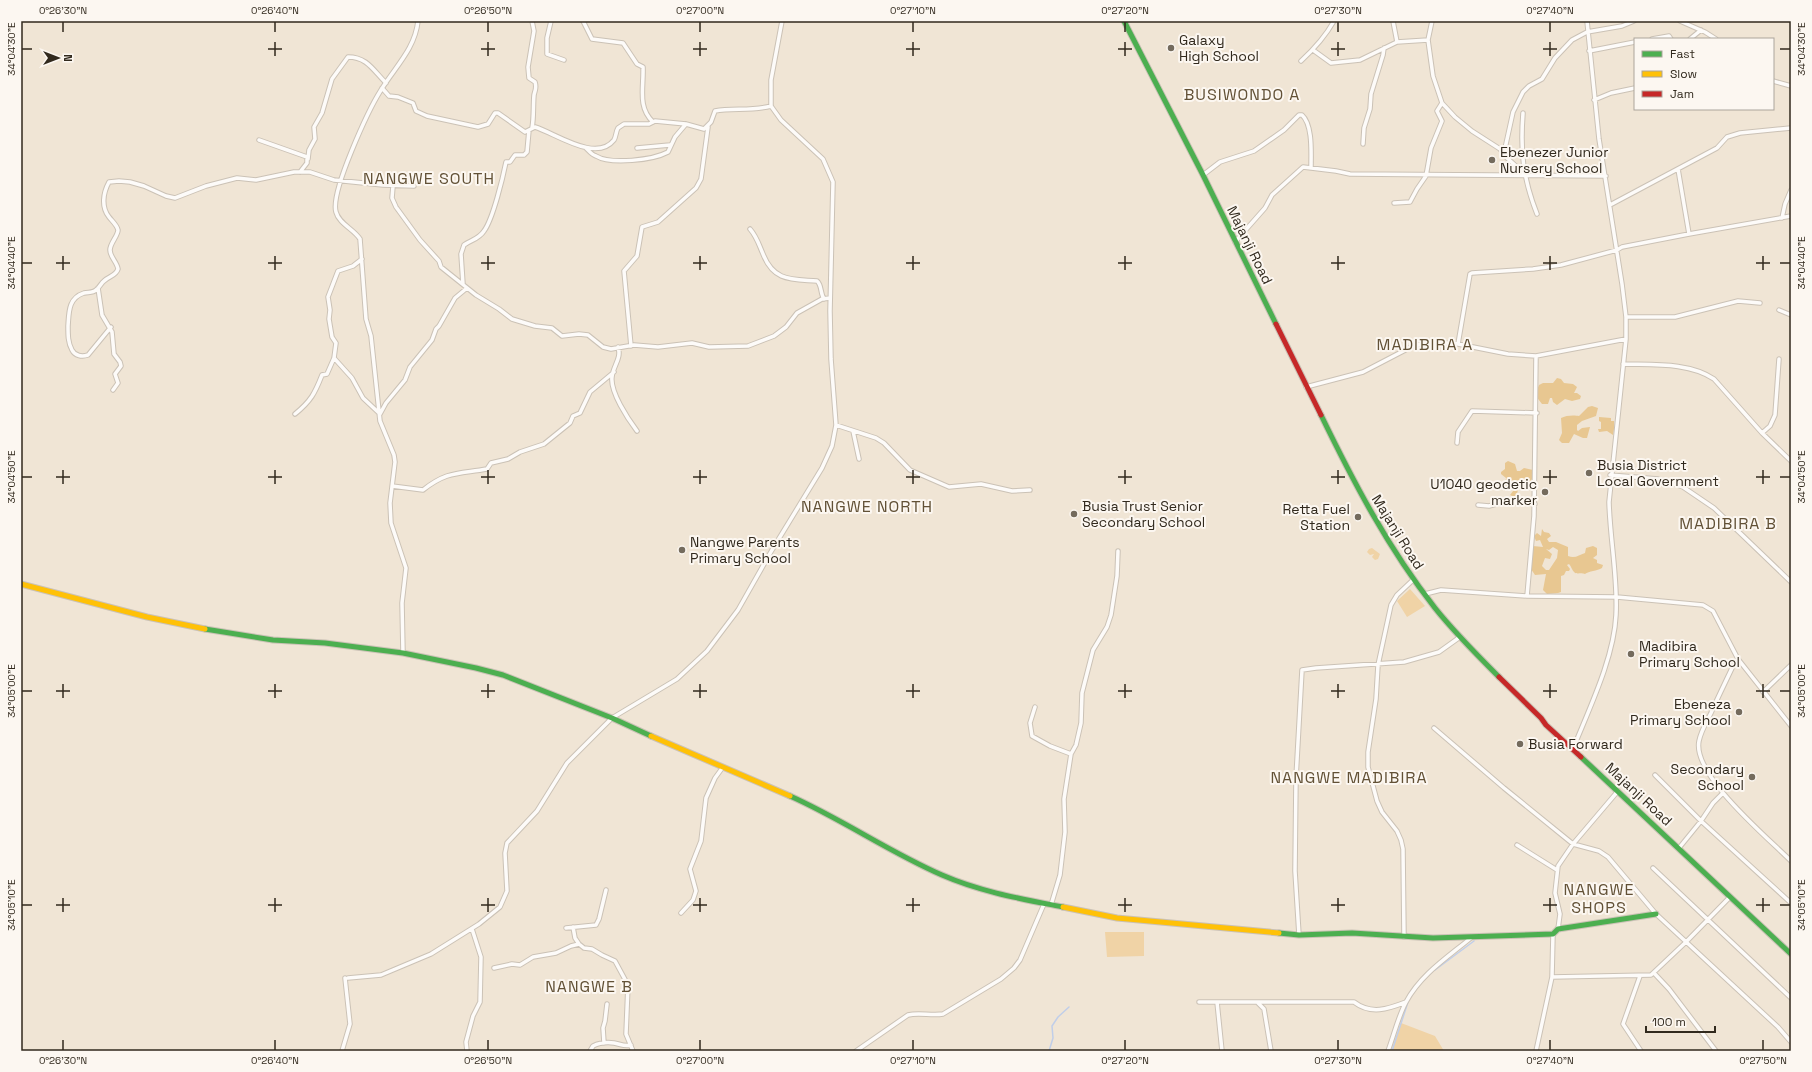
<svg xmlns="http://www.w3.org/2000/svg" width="1812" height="1072" font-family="'Space Grotesk',sans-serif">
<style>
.green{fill:#f0d3a6}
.forest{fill:#e8c791;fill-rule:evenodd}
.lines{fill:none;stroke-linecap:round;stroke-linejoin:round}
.stream{stroke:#c0cee9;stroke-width:1.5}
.street-casing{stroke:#cbc2b6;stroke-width:5.5}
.fast-casing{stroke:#cbc2b6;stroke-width:7}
.slow-casing{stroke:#cbc2b6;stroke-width:7}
.jam-casing{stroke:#cbc2b6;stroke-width:7}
.street{stroke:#fdfbf9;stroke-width:3.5}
.fast{stroke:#4caf50;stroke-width:5}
.slow{stroke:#ffc107;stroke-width:5}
.jam{stroke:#c62828;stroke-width:5}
.ticks{fill:none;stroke:#31291d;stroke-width:1.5}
.poi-dot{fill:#746b5d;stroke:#fcf7f1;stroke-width:1.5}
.labels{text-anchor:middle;stroke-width:4;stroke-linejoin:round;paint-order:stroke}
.poi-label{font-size:14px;fill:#31291d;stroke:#fcf7f1;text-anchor:start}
.street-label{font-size:14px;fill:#31291d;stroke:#fcf7f1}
.quarter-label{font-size:16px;letter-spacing:1px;fill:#625136;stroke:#fcf7f1}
.neatline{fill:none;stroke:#31291d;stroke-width:1.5}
.ticks-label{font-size:10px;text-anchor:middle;fill:#31291d}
</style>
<rect width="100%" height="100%" fill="#f0e5d5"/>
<path class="green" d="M1372,548L1380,554L1378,559L1375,560L1372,557L1374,554L1370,555L1367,552L1369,549Z
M1410,589L1425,606L1407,617L1397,601Z
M1105,932H1144V956L1107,957Z
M1401,1023L1435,1036L1444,1051H1392Z"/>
<path class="forest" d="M1557,378L1561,379L1564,383L1573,384L1577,387L1574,393H1577L1581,396L1580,399L1572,401L1565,399L1557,405L1553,402L1552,398H1550L1548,404H1542L1535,395L1539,385L1543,383H1553Z
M1592,406L1598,408L1596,416L1582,421L1577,425V430L1578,431L1582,428L1590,427L1587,438H1583L1574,434L1569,443H1562L1559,440L1562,433L1561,418C1566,415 1575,415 1579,416L1588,407Z
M1599,417L1611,418V421H1614V429L1613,435L1607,431L1599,432L1598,429H1601V422L1599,421Z
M1508,461L1515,464L1517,471H1520L1524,468L1533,470V476L1530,484L1521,482L1516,496L1514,497L1510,495L1516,487L1513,480L1506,491H1504L1506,478L1501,474V472L1505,469V463Z
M1542,529L1544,532L1549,533L1551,536L1547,539L1549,542H1556L1568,547V556C1575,559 1579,555 1585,553L1586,548L1593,546L1597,548V555L1593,558L1597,560V563L1603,565L1602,568C1597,571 1589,571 1585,574C1581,572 1577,575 1574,572C1572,570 1571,566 1569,564L1567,565L1570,569L1569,571H1566L1564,575L1561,576V592L1558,593L1547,594L1543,590L1546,574L1535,575L1531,569L1533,546L1543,547L1540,540L1536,541L1534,536L1537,533L1541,536ZM1553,547L1558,550L1557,558L1549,570H1546L1542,566L1545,558L1550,559L1552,554L1546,549L1549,550Z"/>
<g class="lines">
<path class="stream" d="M1435,970L1474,941
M1049,1051L1053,1038L1052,1026L1058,1017L1069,1007
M1392,1051L1408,1002"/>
<g class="street-casing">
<path id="street" d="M532,21L534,31L528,67L529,78L535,82C537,88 535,90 534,95C533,106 534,117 532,128
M551,21L547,38V54L564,60
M583,21L592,39L623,43L637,64L643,67C644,87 637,107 653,122
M1393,21L1397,42
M1432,21L1428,40L1433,76L1442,103L1455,117L1472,131L1500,149L1507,158L1525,174
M1680,21L1705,32L1716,39
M1652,39L1669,36L1671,39
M1690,39L1701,30
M1313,50L1331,63L1360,60L1397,42L1428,40
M1589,51L1635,42
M1301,61C1314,49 1325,37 1334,21
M1773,81L1791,86
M382,88L389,96L398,97L413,103L416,111L427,116L478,127L488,124L495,113H498L525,132L535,127C555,133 596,163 614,140C616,137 616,131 618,128L624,124H649L655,121L686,124L704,129L711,122L715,111C733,108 753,111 771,106
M1594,100L1611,93L1635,88
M1523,113C1520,152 1523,178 1537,214
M259,140L307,157V163L300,172
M1363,144L1364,128L1370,109L1371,94L1383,55L1384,48
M586,148C589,151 592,155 596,156C611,165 653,160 668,152L675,137L686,124
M637,148L670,145
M1504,153L1513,112L1523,92L1529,86L1542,79L1555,58L1572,40L1587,32L1622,26L1634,21
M308,159L309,150L315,139L314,127L322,113L332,79L348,57C367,57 373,70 386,83
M1678,169L1689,234
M1203,175L1220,162L1254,151L1284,130L1299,115H1302C1313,125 1311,153 1311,168
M393,186L392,198L396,207L420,240L439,261L441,267L476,295L499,309L512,319L535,326L552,328L562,336L579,334L588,335L603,347L611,349L634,345L658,347L692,343L709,347L748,346L774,336L786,327L797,313L822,299L830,298
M1394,203L1410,202L1417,189L1426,176L1431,148L1442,121L1437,111L1442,103
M1610,205L1717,148L1727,137L1740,133L1791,128
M1782,218L1785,204L1791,190
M750,229C757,237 759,245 763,254C774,282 792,279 817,281C822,285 820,293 824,299
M1235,242L1265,208L1272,195L1303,167L1336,171L1350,174L1606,176
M463,284L461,254L464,245C471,240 479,239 484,231C493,219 503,177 506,162H510L515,155H524L527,152L529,130
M98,288L102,315L112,332L114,354L120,362L121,366L115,374L118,383L113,390
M1779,310L1791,315
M1626,317H1675L1738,301L1760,303
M111,327L88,355C82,357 75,356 72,350C68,343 68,335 68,326C69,313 68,298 84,293C89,292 93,293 96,290C100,287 101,283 104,281C109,276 116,276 118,269C117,262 110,257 110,250C110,243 118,236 118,230C117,225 112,221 109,217C101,207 103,193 109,182L119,181L130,182L144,186L166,196L175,198L206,186L237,178L256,180L294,172H310L334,180L383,185L414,186
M1458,344L1470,274L1472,273L1533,269L1561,265L1617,250L1622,247L1689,234L1791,216
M631,346L624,271L637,256L642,227L658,222L696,188L701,179L708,127
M618,347C622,358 613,366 612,377C610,392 628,419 637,431
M334,358L352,378L363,398L379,413
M1623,364C1652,365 1689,362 1714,379L1762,433L1791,461
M1306,387L1363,372L1413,346L1433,342L1458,344L1508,354L1536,356L1626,339
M295,414C311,401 315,393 322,375L327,374L334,358L336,343L332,337L329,319L330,310L328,297L338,271L353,266L362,259
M380,414L386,403L405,380L410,367L432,340L436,329L439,326L455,298L467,288
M836,425L876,438L884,443L910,470L949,487L981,484L1012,491L1030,490
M853,431L859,459
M1762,433L1770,426L1775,415L1779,359
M1457,443L1458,432L1472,411L1537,413
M1610,475L1658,479L1683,487L1714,508L1791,582
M392,486L423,490C447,471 458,474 487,469L491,463L508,459L520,452L544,444L570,423L573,416L580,413L590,392L614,372
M1478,505L1489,506L1504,502L1535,504
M1425,594L1441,590L1527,596L1617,597L1703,605L1713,611L1738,659L1791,726
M1527,596L1534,516L1536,356
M403,653L402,603L406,568L391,523L390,503L395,462L394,455L380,421L371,336L366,319L360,239C354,229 339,224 336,212C330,192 369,109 381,90C395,67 415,49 418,21
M1738,659L1733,666C1726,681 1718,697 1711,713C1707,721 1701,731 1699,741C1692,775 1768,838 1791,861
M1763,692L1791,665
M1035,707L1030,723L1032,736L1050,746L1071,754
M1434,728L1504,788L1573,844L1599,851L1608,857L1656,914L1778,1027L1791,1042
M1573,749C1589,709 1614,658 1616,615C1618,579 1610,539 1609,502L1626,339V317L1622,284L1599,139L1587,21
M1655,775L1701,821L1791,903
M1517,845L1557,870
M1679,848L1701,821L1713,803L1722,794
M1653,868L1791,998
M1051,905L1060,875L1065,832L1064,799L1071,754L1076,745L1081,723L1082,693L1093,650L1107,627L1111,615L1117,576L1118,551
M681,913L693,900L696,891L690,869L701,841L706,798L715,778L723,767
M573,927L575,938L579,944L584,948L592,949L602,955L615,961L628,985L626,1034L633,1051
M566,928L596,925L599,919L606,890
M1558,929L1560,914L1555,893L1558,866L1573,844L1618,791
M1299,935L1295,871L1296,778L1302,670L1316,668L1404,662L1439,652L1460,637
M1404,937L1403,849L1401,840L1397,831L1382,812L1377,801L1368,767V752L1376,699L1378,665L1391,605L1397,595L1414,579
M494,968L512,964L520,965L533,957L556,953L571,946L579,944
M1654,973L1669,989L1716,1051
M1640,976L1623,1024L1641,1051
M1552,977L1651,975L1686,942L1730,897
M348,978L381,975L431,954L479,924L500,907L507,891L505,853L507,843L537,811L567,763L612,718L677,679L707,651L738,610L772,550L822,468L832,446L836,425L831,359L830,311L833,182L823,159L781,120L771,106V80L782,21
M1199,1002H1354C1371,1015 1388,1009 1406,1002
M1217,1002L1222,1051
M1258,1003L1264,1009L1271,1051
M604,1043L603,1028L605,1021L607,1004
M342,1051L350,1024L345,978
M467,1051L466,1042L473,1016L480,1002L481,957L472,929
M590,1051L593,1046C599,1043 607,1042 614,1043C620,1044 625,1047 631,1045
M856,1051L908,1015C919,1012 931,1016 943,1014L1001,979L1014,968L1020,960L1044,904
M1388,1051C1394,1035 1398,1017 1406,1002C1421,974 1448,957 1472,937
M1536,1051L1552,977L1553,934"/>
</g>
<g class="fast-casing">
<path id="fast" d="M1124,21L1203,175L1276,324
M1321,415C1354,483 1388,548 1435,608C1454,632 1477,655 1499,677
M205,629L273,640L325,643L403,653L476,668L503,675L612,718L651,736
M1581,757L1791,954
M790,796C842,819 889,852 942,875C981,892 1022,899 1063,907
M1279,933L1299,935L1352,933L1433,938L1553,934L1558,929L1656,914"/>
</g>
<g class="slow-casing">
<path id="slow" d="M21,584L147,617L205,629
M651,736L790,796
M1063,907L1117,918L1279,933"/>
</g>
<g class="jam-casing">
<path id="jam" d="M1276,324L1321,415
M1499,677L1541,718L1546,725L1581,757"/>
</g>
<use href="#street" class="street"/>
<use href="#fast" class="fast"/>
<use href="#slow" class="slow"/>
<use href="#jam" class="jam"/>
</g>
<path class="ticks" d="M63,22V32M275,22V32M488,22V32M700,22V32M913,22V32M1125,22V32M1338,22V32M1550,22V32M275,42V56M488,42V56M700,42V56M913,42V56M1125,42V56M1338,42V56M1550,42V56M22,49H32M268,49H282M481,49H495M693,49H707M906,49H920M1118,49H1132M1331,49H1345M1543,49H1557M1780,49H1790M63,256V270M275,256V270M488,256V270M700,256V270M913,256V270M1125,256V270M1338,256V270M1550,256V270M1763,256V270M22,263H32M56,263H70M268,263H282M481,263H495M693,263H707M906,263H920M1118,263H1132M1331,263H1345M1543,263H1557M1756,263H1770M1780,263H1790M63,470V484M275,470V484M488,470V484M700,470V484M913,470V484M1125,470V484M1338,470V484M1550,470V484M1763,470V484M22,477H32M56,477H70M268,477H282M481,477H495M693,477H707M906,477H920M1118,477H1132M1331,477H1345M1543,477H1557M1756,477H1770M1780,477H1790M63,684V698M275,684V698M488,684V698M700,684V698M913,684V698M1125,684V698M1338,684V698M1550,684V698M1763,684V698M22,691H32M56,691H70M268,691H282M481,691H495M693,691H707M906,691H920M1118,691H1132M1331,691H1345M1543,691H1557M1756,691H1770M1780,691H1790M63,898V912M275,898V912M488,898V912M700,898V912M913,898V912M1125,898V912M1338,898V912M1550,898V912M1763,898V912M22,905H32M56,905H70M268,905H282M481,905H495M693,905H707M906,905H920M1118,905H1132M1331,905H1345M1543,905H1557M1756,905H1770M1780,905H1790M63,1040V1050M275,1040V1050M488,1040V1050M700,1040V1050M913,1040V1050M1125,1040V1050M1338,1040V1050M1550,1040V1050M1763,1040V1050"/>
<g class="poi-dot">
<circle cx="1171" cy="48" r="4"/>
<circle cx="1492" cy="160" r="4"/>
<circle cx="1589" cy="473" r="4"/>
<circle cx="1545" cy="492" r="4"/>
<circle cx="1074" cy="514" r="4"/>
<circle cx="1358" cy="517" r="4"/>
<circle cx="682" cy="550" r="4"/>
<circle cx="1631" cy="654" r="4"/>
<circle cx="1739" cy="712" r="4"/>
<circle cx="1520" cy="744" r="4"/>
<circle cx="1752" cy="777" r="4"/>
</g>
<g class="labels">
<g class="poi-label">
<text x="1179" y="45">Galaxy<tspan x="1179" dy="16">High School</tspan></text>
<text x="1500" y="157">Ebenezer Junior<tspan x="1500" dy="16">Nursery School</tspan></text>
<text x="1597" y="470">Busia District<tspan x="1597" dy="16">Local Government</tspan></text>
<text x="1537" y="489" text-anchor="end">U1040 geodetic<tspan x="1537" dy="16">marker</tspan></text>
<text x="1082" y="511">Busia Trust Senior<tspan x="1082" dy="16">Secondary School</tspan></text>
<text x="1350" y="514" text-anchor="end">Retta Fuel<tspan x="1350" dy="16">Station</tspan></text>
<text x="690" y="547">Nangwe Parents<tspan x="690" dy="16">Primary School</tspan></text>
<text x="1639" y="651">Madibira<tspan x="1639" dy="16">Primary School</tspan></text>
<text x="1731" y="709" text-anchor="end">Ebeneza<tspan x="1731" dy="16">Primary School</tspan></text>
<text x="1528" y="749">Busia Forward</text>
<text x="1744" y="774" text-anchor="end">Secondary<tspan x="1744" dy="16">School</tspan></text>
</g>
<g class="street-label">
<text transform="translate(1250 245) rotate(64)" y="5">Majanji Road</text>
<text transform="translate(1398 532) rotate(58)" y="5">Majanji Road</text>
<text transform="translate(1639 794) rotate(43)" y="5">Majanji Road</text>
</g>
<g class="quarter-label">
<text x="1242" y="100">BUSIWONDO A</text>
<text x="429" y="184">NANGWE SOUTH</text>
<text x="1425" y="350">MADIBIRA A</text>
<text x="867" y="512">NANGWE NORTH</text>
<text x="1728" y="529">MADIBIRA B</text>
<text x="1349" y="783">NANGWE MADIBIRA</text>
<text x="1599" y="895">NANGWE<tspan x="1599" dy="18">SHOPS</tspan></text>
<text x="589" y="992">NANGWE B</text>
</g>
</g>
<rect width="1812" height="1072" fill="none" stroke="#fcf7f1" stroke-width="44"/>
<rect x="1634" y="38" width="140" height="72" fill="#fcf7f1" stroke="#aba59c"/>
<rect x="1642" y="51" width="20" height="6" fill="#4caf50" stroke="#aba59c"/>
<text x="1670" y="58" font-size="12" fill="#31291d">Fast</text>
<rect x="1642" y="71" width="20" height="6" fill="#ffc107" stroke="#aba59c"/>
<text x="1670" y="78" font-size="12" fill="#31291d">Slow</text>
<rect x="1642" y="91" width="20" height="6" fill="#c62828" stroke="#aba59c"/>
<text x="1670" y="98" font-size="12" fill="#31291d">Jam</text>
<g transform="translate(58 58) rotate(90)" stroke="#fcf7f1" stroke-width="3" paint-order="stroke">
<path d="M0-3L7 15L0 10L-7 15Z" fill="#31291d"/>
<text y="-6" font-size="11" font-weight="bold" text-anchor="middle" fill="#31291d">N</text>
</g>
<path d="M1646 1026v6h69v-6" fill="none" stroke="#31291d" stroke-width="2"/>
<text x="1652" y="1026" font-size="12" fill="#31291d" stroke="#fcf7f1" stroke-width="3" paint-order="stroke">100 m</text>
<rect x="22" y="22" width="1768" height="1028" class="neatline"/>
<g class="ticks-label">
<text x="63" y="14">0°26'30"N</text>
<text x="275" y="14">0°26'40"N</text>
<text x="488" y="14">0°26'50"N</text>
<text x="700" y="14">0°27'00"N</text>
<text x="913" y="14">0°27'10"N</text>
<text x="1125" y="14">0°27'20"N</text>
<text x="1338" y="14">0°27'30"N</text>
<text x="1550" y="14">0°27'40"N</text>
<text transform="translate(1801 49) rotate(-90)" y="4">34°04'30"E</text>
<text transform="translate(11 49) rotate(-90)" y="4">34°04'30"E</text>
<text transform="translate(1801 263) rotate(-90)" y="4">34°04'40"E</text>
<text transform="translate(11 263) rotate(-90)" y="4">34°04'40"E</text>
<text transform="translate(1801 477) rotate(-90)" y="4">34°04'50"E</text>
<text transform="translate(11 477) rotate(-90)" y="4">34°04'50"E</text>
<text transform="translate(1801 691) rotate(-90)" y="4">34°05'00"E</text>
<text transform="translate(11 691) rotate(-90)" y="4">34°05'00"E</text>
<text transform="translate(1801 905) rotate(-90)" y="4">34°05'10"E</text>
<text transform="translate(11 905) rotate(-90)" y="4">34°05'10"E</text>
<text x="63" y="1064">0°26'30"N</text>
<text x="275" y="1064">0°26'40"N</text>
<text x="488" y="1064">0°26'50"N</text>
<text x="700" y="1064">0°27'00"N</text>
<text x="913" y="1064">0°27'10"N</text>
<text x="1125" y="1064">0°27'20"N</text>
<text x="1338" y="1064">0°27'30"N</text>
<text x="1550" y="1064">0°27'40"N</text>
<text x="1763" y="1064">0°27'50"N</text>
</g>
</svg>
